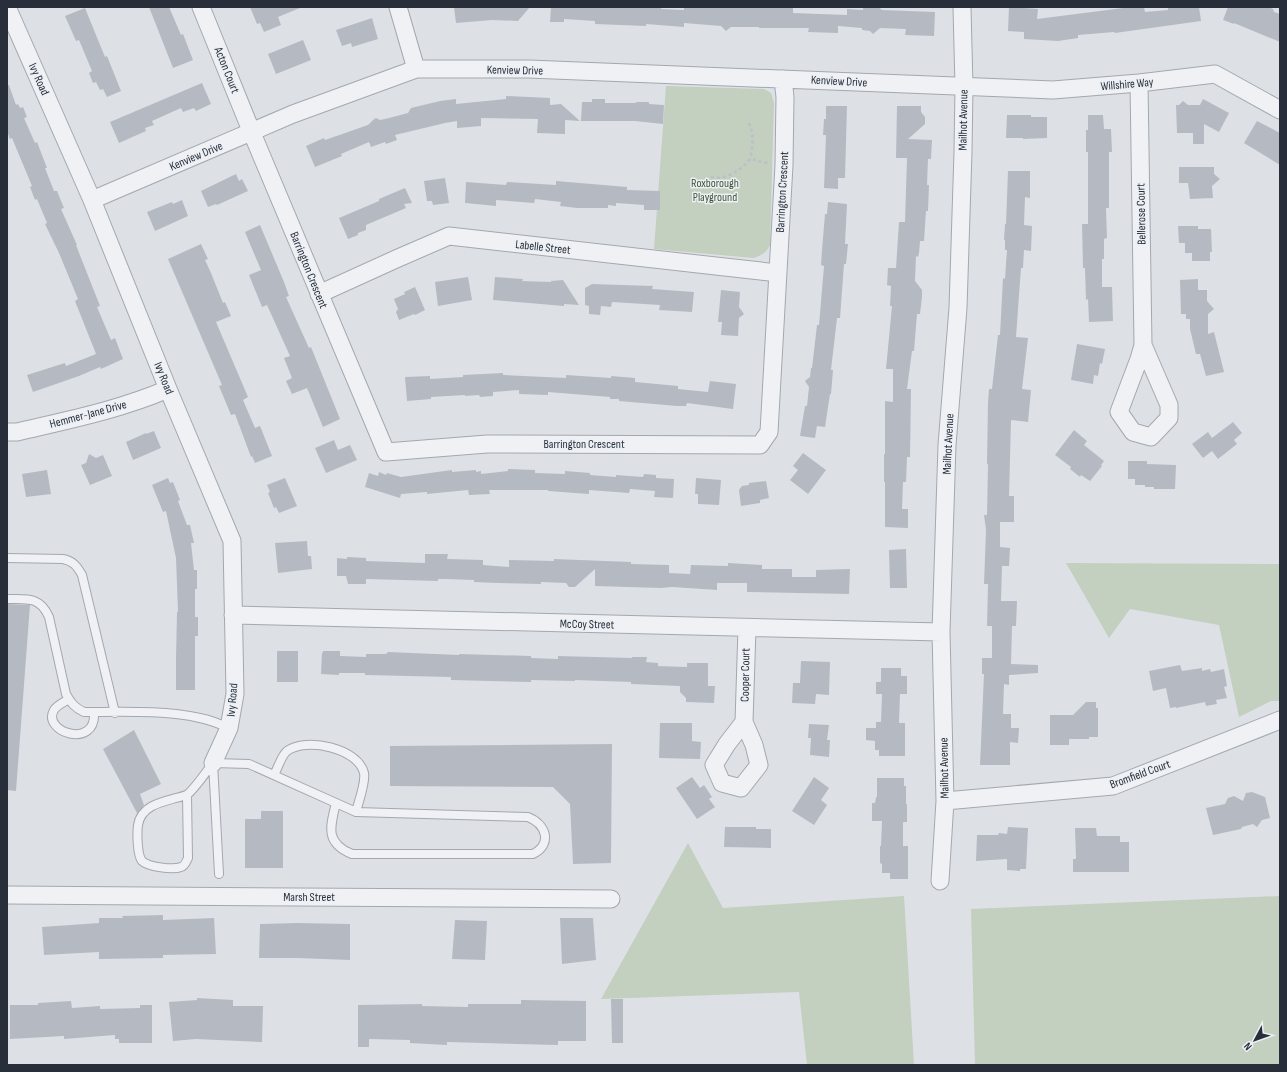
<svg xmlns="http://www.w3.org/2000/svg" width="1287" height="1072" font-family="'Sofia Sans Condensed',sans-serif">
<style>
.green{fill:#c3cfbf}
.building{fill:#b5bac2}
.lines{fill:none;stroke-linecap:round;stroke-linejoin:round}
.service-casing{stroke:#a3a8af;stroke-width:10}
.minor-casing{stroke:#a3a8af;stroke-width:19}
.path{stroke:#bcbfc5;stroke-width:2.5;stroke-dasharray:3 3;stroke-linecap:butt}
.service{stroke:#f0f1f5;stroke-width:8}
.minor{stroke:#f0f1f5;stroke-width:17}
.labels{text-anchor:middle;stroke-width:3;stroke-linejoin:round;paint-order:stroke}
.street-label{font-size:12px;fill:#282f3b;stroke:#ecf0f4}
.park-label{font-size:12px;fill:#3d5636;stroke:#ecf0f4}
</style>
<rect width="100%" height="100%" fill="#dde1e6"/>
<path class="green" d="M666,86L764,89L771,93L774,103L770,245C766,253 762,255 754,258L654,249Z
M1066,563L1280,564V701H1271L1239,717L1219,625L1130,609L1109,638Z
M688,843L723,908L904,896L914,1065H807L799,992L601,999Z
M1280,896V1065H975L971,909Z"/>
<path class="building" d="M149,7H169L181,35L183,34L193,60L173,68Z
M250,7H300V8L278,17L281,25L264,32L260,23L257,24Z
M454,7H530L518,21L492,20L456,23Z
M551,7H661V9L684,10V7H793V13L847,15V9L863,10V8L878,7L882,10L935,12L934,36L905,35L906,29L880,28L873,34L870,31L862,30V28L838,26V33L808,32L809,28H759V27H731L726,31L721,26L684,23V27L646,24V26L595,24V21L564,19V22H550Z
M1009,7L1038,9L1037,19L1131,7H1144L1145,12L1168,10V7H1199L1201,21L1115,33L1114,32L1078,35V38L1058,41L1024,39V32L1008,31Z
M1228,7H1268L1273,9L1274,12L1280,14V42L1234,23V24L1223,20Z
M85,8L105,57L107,56L121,91L107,97L103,89L100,90L96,82L93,83L89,73L92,71L79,40L76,41L65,16Z
M372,18L378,39L352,47L351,43L342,46L336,30Z
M303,40L311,60L276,74L268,54Z
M202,83L211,104L196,111L194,108L183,112L181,108L152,121L154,125L145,128L146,131L119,143L110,122Z
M7,85H9L16,105L18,104L20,108L23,107L27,117L24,118L35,143L37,142L47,168H45L54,191H57L64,208L61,209L77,245H76L100,306L97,307L111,340L115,338L123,359L101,369L100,367L79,376L33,392L27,375L65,363L66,366L96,354L75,301L78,299L59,253L45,224L47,223L37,199L35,200L30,187L32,186L12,138L10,139L7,131Z
M506,96L550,98V105L561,104L580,121L565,120V134L537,133L538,119L481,118V126L457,128V121L445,123L395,135L397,140L386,144L385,142L371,147L369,142L341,154L342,156L315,167L306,146L324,138L325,140L368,125L373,120L376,118L380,120L389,118L408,113L411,108L440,101L456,99V104L506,99Z
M592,99H605V103H636V102H649V104L664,105L663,124L635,121H581L582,102H592Z
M1203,99L1229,113L1219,132L1204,124V144H1193V133H1177L1176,105H1179L1183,101L1188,105H1200Z
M826,106H847L845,178H838V189L824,188L826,135H823L824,119H826Z
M897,106H921V112L925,117V124L908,139L932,140L931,159H928L927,185H929L928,211H926L924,241H920L919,253L918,257L916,256L915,281L922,290V297L920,314H917L914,351H912L907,389H911L910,457H907L906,482H903L902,509H908V528L885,527V482H884V454H885V401L893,402V369H886L892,306H890L891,286L887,285L888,268H896L899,222H905L907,158H896Z
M1007,115H1031V117H1047V138L1023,139V138H1006Z
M1088,115H1103L1104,129H1111L1112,152H1109V208H1106L1107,238L1104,239V259H1102V287H1112L1113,321L1089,322L1088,299L1086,300L1085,268H1083L1082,224H1088V152H1086V130H1088Z
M1257,121L1280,133V165L1244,143Z
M1179,167H1214V174L1220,179L1212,186L1213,198L1190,199L1188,183H1179Z
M1008,171H1030V198L1025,197L1024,225L1032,226L1031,251L1024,250L1023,268H1021L1016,337L1028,338L1022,389L1031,390L1028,422L1011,420L1009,496H1014V522H1000V547L1010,548L1009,566H1002L1001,601H1017L1016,626H1012L1011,664L1038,665V673L1009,675V685L1004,684L1003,714H1011V728H1019L1018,743L1010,742V765H980L984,674H982V658H992V626H987L988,584H984L986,530L984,515H987L988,464H987L988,403L989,389H992L998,335H1000L1003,278L1005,279L1007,250H1005V240H1004L1005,224H1006Z
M236,174L239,181L242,179L248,191L217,205L216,204L208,207L201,191Z
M445,178L449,203L433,205L432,201H427L424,181Z
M556,181L627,187V190L660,191V210H644V205L616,203V206L608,205V208H577L560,206L561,202L535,199L534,203L496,200V206L465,203L466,182L506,185L507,182L556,185Z
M405,188L412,203L404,204L406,208L366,225V230L358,233V235L348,239L339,218L379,201V199Z
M182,200L188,216L155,231L147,212L172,202L173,204Z
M828,202L847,204L845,244H848L846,264H844L840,318H837L831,370H833L831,394H830L825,427L817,426L815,438L800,436L805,406H807L809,387L805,381L810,377L811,368H812L817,325H819L824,266L821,265L822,250L825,214H827Z
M260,225L284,282L289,296L286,297L309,348L311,347L340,419L323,427L307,388L292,394L286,381L292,378L284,358L290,356L267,305L262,307L249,275L261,270L245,232Z
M1178,226H1198V229H1211L1212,252H1210V261H1192V253H1185V243H1179Z
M201,244L208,259L205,260L211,273L223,303L225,302L231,316L216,322L248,397L243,400L255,428L260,426L272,456L255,463L252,456L251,457L235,414L231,415L219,386L222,385L168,259Z
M468,277L472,300L438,306L435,282Z
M495,277L523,279L522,281L551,282V281L563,280L579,305L564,304V306L493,300Z
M1198,279V290H1207V301L1214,309L1208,314V334L1214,332L1224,372L1206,376L1200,354H1196L1190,329V319H1186V314H1181L1180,280Z
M592,284L653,286L652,289L694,292L692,312L659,310L660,305L612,302L611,307L601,306L600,315L589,314V306L585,305V288Z
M415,287L425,310L415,315L414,314L399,320L396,312L398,309L394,299L405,294L404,292Z
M721,290L740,292L739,307L744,314L739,318L738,336L721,335L722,322H718Z
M1077,344L1105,349L1102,364L1100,363L1098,376L1094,375L1093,384L1071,380Z
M503,373V375L566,378V375L611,378V376L635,378V382L678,386V389L708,392L710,381L736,384L733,409L687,403L686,406H677L619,401V399H610V397L548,392V395L519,394V390L493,392V396L480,397L479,395L465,396V395L431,397V399L407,401L405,377L430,376V379L463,377V375Z
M1233,422L1242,433L1234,440L1237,444L1218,459L1212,451L1203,458L1192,444L1208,432L1212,438Z
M1074,430L1087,441L1084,445L1104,461L1101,465L1102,466L1090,481L1081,475L1080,477L1070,469L1071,467L1055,455Z
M154,431L161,448L133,460L126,442L146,433V434Z
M334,440L338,450L350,445L357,460L326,473L315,448Z
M803,453L826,470L808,494L790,480L798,470L793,466Z
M89,454L96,458L103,455L112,476L90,485L81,465L86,463Z
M1128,461H1147V464L1176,465L1175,489H1154V487H1145V485H1135V479H1128Z
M508,469L535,470V473L565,474V471L590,473V475L616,477V475L643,477L644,474L656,475V478L674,479L673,498L654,497L655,491L630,489L629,493L589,490V494L548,491V490H489L490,494L469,495L468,490L427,494V492L401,494L400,498L365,487L369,473L378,476L379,472L386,475L387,473L401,477L452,470V472L476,470V472L481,471V474L508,471Z
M47,470L51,494L26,497L22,474Z
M168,478L170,483L173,482L180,500L178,501L187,525H190L194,543H191L194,570H197V589H195V617H198V636H195V690H176V658L177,612H178L176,558L166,511L163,512L152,485Z
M285,478L297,506L279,513L276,507L274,508L268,493L270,492L267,485Z
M696,478L721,480L719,505L698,504V494H695Z
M766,481L769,498L760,500V503L741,506L739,490L742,486L749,485V483Z
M307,541L308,556H311L312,569L278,573L275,543Z
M906,549L907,588H890L889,550Z
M425,554H448L447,559L483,560V565L509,567V560L554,561V559L631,562V564L669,565V573L690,574L691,565L728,566V563L762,565V569H792V577H816V570L850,569L849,594L747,592V583H717V590L672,587L661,588L595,586V569L575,587H569L566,583L541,582V584L497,583L474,582V580L445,579H438V581L366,579V584H348L346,576H337V558L347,559V557L366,558V561L425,563Z
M7,604L30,605L16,791L7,790Z
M277,651H298V682H277Z
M323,651H340V656L366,657V654H386L388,652L459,655V654L531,656V658L558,659V656L632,658V657H647L646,662L658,663V666L687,667V663H708V686H715L714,703L686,702V698L680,692V686L631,684V682L575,680V681L531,680V682L451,680V677L365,675V673H339V675L321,674L322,652L323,653Z
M801,661L830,662L829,695L816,694L815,704L792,703L793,683H800Z
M1180,665L1182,671L1202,668V671L1210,669L1211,672L1224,669L1227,686L1224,687L1227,698L1216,700L1217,704L1206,706L1205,702L1176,708V707L1170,708L1166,688L1153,691L1149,671Z
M881,668H901V676H907V694H900L899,723H905V756H879V750H875V741L866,740V728H876V722H881L882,694H876V682H881Z
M1086,702H1096V708H1098V737H1089V739H1069V745H1050V715H1073Z
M660,723H692V741L701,742L700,759L659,758Z
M809,724L829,725L827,740H830L829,757L810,755L811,738H808Z
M134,730L161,784L140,794L144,805L137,813L103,749Z
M612,744L611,863L573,864L570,804L553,787L390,786V746Z
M692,777L700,788L704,785L712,797L709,799L715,807L697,819L676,788Z
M814,777L829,788L821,800L827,805L814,825L792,811Z
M877,778H904V786H906V804H907V822H903V846H908V879H890V873H882V864L880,863V846H881L882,821H872V803H875L876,797H877Z
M1252,792L1265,797L1270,818L1262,820L1257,827L1253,824L1242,827L1241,829L1213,835L1206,808L1225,804L1228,798L1234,796L1243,801L1246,793Z
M261,811H283V868H245V819H261Z
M725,827H756V829H771V848L724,847Z
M1008,827L1028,828L1026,869H1020V871L1007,870V859L976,861L977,835H998L999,833L1007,834Z
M1075,828H1096L1097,836H1120V842H1129V872H1073V859H1076Z
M163,915V920L214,918L216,954L163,955V958L99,959V952L44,955L42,927L99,923V918H123L122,916Z
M560,918H593L596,960L562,964Z
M455,920L487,921L485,960L452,959Z
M297,923L350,924V960L297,958H259L260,924Z
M197,998L233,1000V1006H263L262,1042L196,1039L173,1041L169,1002L197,1000Z
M611,999H623V1043H612Z
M521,1000L586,1001V1041H558V1045L447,1042V1045L410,1043V1040L369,1039V1047H358V1005L422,1004V1006L468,1007V1004H521Z
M71,1001L72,1008L100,1006V1009L140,1008V1005H152V1043H119V1039H115V1035L64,1039V1036L10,1039V1005H38V1003Z"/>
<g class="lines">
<g class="service-casing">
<path id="service" d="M7,558L63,559C73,561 77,566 82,575L115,713
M7,599C26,599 40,596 49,617L66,694C71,703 75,708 84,712C121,712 164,710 200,718C210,720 220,724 229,728
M69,699C64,702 57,705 54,710C41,732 97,750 94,712
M213,763L249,764L336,803C330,827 325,843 352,854H533C553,844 546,824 528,817L356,812L336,803
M213,763L219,874
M274,775C278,768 281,756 287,751C306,737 358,748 364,773C366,783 358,803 356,812
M187,795L188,858C186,862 185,866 181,867C173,870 148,867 142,861C137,855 137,832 138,825C141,806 161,802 176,798C180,797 185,796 188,794C196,787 206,772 213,763"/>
</g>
<g class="minor-casing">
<path id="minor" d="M7,7L92,200L168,389L232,541L235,694L229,728L213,763
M201,7L252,133L386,452L487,444L760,445L769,432L784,165L785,97L783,79
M398,7L416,69
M1139,83L1143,345L1139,359L1119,412L1133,432L1151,437L1169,418V405L1143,345
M92,200L293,114L416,69H529L1053,90L1139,83L1215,74L1280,110
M319,294L396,259L449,236L778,273
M7,432H17C68,420 119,410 168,389
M233,615L941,632
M744,722L754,745L759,765L741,788L722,783L714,765L727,744L744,722L747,628
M945,801L1113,786L1280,720
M940,881L945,801L941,632L947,445L958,308L963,152L964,87L962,7
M7,895L611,899"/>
</g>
<path class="path" d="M749,123C754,135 753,147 750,159
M711,177C724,181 742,170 750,159C757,160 762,163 769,163"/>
<use href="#service" class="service"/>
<use href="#minor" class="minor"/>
</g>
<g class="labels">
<g class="street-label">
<text transform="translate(227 70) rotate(68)" y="4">Acton Court</text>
<text transform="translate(515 70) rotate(1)" y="4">Kenview Drive</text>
<text transform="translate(39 79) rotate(66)" y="4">Ivy Road</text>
<text transform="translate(839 81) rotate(3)" y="4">Kenview Drive</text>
<text transform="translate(1127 84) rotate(-5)" y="4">Willshire Way</text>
<text transform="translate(963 120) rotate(-89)" y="4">Mailhot Avenue</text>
<text transform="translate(196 156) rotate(-23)" y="4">Kenview Drive</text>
<text transform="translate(782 192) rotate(-87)" y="4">Barrington Crescent</text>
<text transform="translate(1141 214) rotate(-91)" y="4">Bellerose Court</text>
<text transform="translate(543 247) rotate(6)" y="4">Labelle Street</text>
<text transform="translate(309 270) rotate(68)" y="4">Barrington Crescent</text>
<text transform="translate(164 378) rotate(68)" y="4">Ivy Road</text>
<text transform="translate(88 414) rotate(-15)" y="4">Hemmer-Jane Drive</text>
<text x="584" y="448">Barrington Crescent</text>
<text transform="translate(948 444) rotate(-87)" y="4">Mailhot Avenue</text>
<text transform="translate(587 624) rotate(1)" y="4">McCoy Street</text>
<text transform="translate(745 675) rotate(-89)" y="4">Cooper Court</text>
<text transform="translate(232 700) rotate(-85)" y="4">Ivy Road</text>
<text transform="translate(944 768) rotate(-91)" y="4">Mailhot Avenue</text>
<text transform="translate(1140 774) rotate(-20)" y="4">Bromfield Court</text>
<text x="309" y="901">Marsh Street</text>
</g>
<g class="park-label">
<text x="715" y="187">Roxborough<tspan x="715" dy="14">Playground</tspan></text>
</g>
</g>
<rect width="1287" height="1072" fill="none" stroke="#282f3b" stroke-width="16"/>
<g transform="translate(1255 1040) rotate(229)" stroke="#ecf0f4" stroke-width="3" paint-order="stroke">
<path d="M0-3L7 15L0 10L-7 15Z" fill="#282f3b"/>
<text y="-6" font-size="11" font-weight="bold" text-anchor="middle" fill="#282f3b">N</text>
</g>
</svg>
